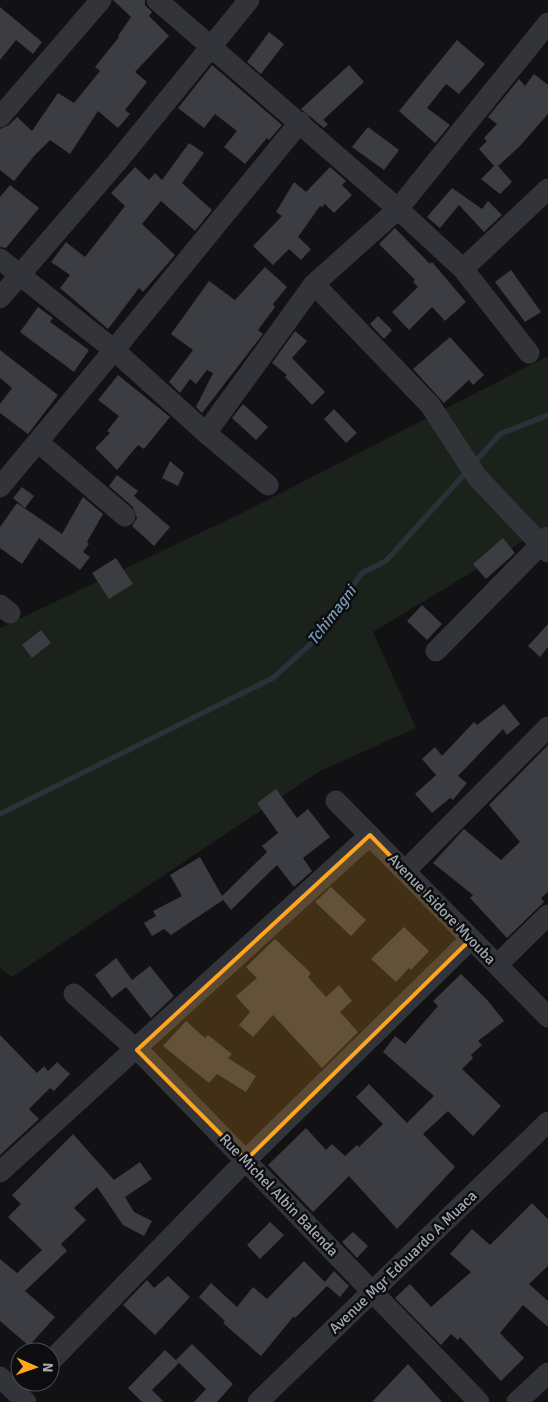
<svg xmlns="http://www.w3.org/2000/svg" width="548" height="1402" font-family="Signika,sans-serif">
<style>
.green{fill:#1a221b}
.lines{fill:none;stroke-linecap:round;stroke-linejoin:round}
.stream{stroke:#273239;stroke-width:5.5}
.building{fill:#3c3d42}
.minor{stroke:#333439;stroke-width:21}
.marked{fill:#ffa51f;fill-opacity:0.2;stroke:#ffa51f;stroke-width:4;stroke-linejoin:round}
.labels{text-anchor:middle;stroke-width:5;stroke-linejoin:round;paint-order:stroke}
.street-label{font-size:15px;fill:#a2aab6;stroke:#0d0d0f}
.water-label{font-size:16px;font-style:italic;fill:#759bb5;stroke:#0d0d0f}
</style>
<rect width="100%" height="100%" fill="#121214"/>
<path class="green" d="M548,356V526L373,632L416,728L320,771L12,977L0,968V628L244,512Z"/>
<g class="lines">
<path class="stream" d="M474,463L500,434L548,415
M0,814L273,678L314,641L362,573L386,561L468,470"/>
</g>
<path class="building" d="M113,0H145V5L152,12L149,16L169,36L135,72L147,82L125,110L130,114L118,128L98,111L70,154L50,140L34,156L14,181L0,170V129L9,125L17,117L32,131L58,93L74,103L100,71L95,67L119,37L118,36L131,17Z
M0,7L42,42L33,54L16,40L0,60Z
M269,32L284,44L261,74L247,62Z
M457,40L485,64L459,94L446,84L427,108L450,125L435,143L399,111Z
M212,65L282,125L269,140L267,138L245,164L224,147L237,131L215,114L204,128L178,108Z
M349,65L364,82L323,120L328,124L324,128L301,109Z
M534,74L548,85V114L519,147L498,166L512,182L500,194L481,179L494,166L479,149L487,141L484,138L497,124L488,117L519,79L525,86Z
M368,127L399,150L384,170L352,147Z
M189,143L204,153L182,183L212,210L195,231L161,201L142,224L175,255L143,292L139,288L108,329L60,288L70,275L51,262L66,242L85,257L125,206L111,193L135,167L149,180L155,173L162,180Z
M330,167L346,181L342,185L352,195L334,213L325,204L322,207L320,206L298,237L311,249L301,260L289,249L273,265L253,246L282,216L276,212L294,182L306,192Z
M10,185L39,208L6,248L0,247V197Z
M452,188L482,209L488,201L502,215L484,232L459,205L440,228L427,217Z
M395,228L430,264L432,262L466,302L445,321L432,307L409,330L392,312L418,287L413,282L415,280L379,244Z
M265,267L287,287L273,304L275,307L258,330L263,334L202,413L196,407L213,373L207,370L196,384L190,379L180,393L169,382L193,350L171,334L209,281L235,300Z
M511,270L541,312L525,322L495,282Z
M38,307L53,318L50,322L89,350L74,372L20,332Z
M378,316L392,330L384,339L370,324Z
M295,331L307,341L292,358L325,392L312,405L285,377L287,375L272,363Z
M450,337L484,375L473,385L469,380L444,403L413,369Z
M0,350L58,395L28,434L0,413V404L12,388L0,378Z
M118,375L170,417L144,449L138,445L117,470L95,448L110,433L107,431L119,416L98,400Z
M243,404L268,427L256,440L232,418Z
M334,409L357,433L346,443L324,419Z
M170,461L184,473L178,486L162,478Z
M117,475L138,491L134,496L170,527L154,546L132,526L137,518L133,507L109,486Z
M22,487L34,496L25,508L13,498Z
M83,497L103,514L87,542L89,544L83,552L90,557L80,570L39,538L22,564L0,548V527L17,503L62,534Z
M503,538L515,553L486,579L473,564Z
M116,558L133,584L109,599L92,573Z
M422,605L442,624L427,640L407,621Z
M548,624V647L540,657L528,646Z
M41,630L51,643L32,658L22,645Z
M504,704L520,724L507,735L503,729L458,776L467,783L453,800L450,798L432,813L415,794L436,775L422,759L435,747L442,756L474,722L477,725Z
M548,745V892L541,898L544,902L507,938L470,898L473,895L433,863L464,829L501,860L520,842L489,805Z
M276,789L297,818L308,809L330,837L303,858L312,871L294,887L277,865L231,910L223,900L171,935L164,929L152,936L144,923L156,916L153,911L182,896L170,875L200,857L222,896L267,852L262,846L278,833L257,803Z
M331,887L366,920L351,936L315,902Z
M404,927L429,951L411,970L409,968L396,982L371,959Z
M275,939L311,973L308,977L326,997L339,985L352,1001L340,1012L358,1032L322,1068L273,1015L253,1037L239,1025L250,1012L236,996L257,978L246,967Z
M116,958L132,980L150,966L174,996L151,1018L126,987L112,998L95,975Z
M461,974L488,1001L504,1021L478,1041L482,1045L471,1055L473,1058L462,1069L501,1106L473,1136L448,1111L423,1134L455,1167L397,1229L349,1176L313,1212L268,1165L306,1128L326,1150L332,1144L345,1156L357,1145L359,1147L383,1124L356,1097L369,1084L407,1123L434,1096L383,1052L395,1036L405,1044L438,1006L433,1001Z
M186,1021L205,1038L208,1035L232,1054L228,1058L256,1076L246,1092L217,1074L209,1083L163,1046Z
M0,1035L37,1073L44,1066L48,1071L57,1062L70,1074L54,1091L50,1088L29,1109L39,1119L0,1155Z
M73,1134L114,1180L140,1162L152,1179L125,1197L134,1212L152,1221L144,1236L123,1225L97,1187L74,1208L86,1220L61,1244L67,1251L25,1291L55,1317L29,1346L0,1321V1259L17,1273L42,1250L8,1217L21,1204L12,1195Z
M532,1203L548,1219V1266L529,1284L548,1301V1327L523,1305L500,1333L524,1358L501,1381L460,1337L458,1340L451,1334L441,1345L395,1298L410,1284L431,1307L471,1272L450,1254L472,1229L490,1245Z
M270,1222L284,1235L260,1259L247,1245Z
M353,1232L368,1246L357,1258L342,1242Z
M304,1261L325,1282L334,1271L349,1286L340,1297L327,1286L295,1318L294,1316L261,1356L223,1323L225,1321L199,1297L211,1283L237,1307L253,1287L267,1299Z
M168,1276L190,1297L155,1335L123,1305L147,1280L154,1288Z
M192,1344L233,1384L217,1402H194L206,1389L176,1360Z
M165,1350L179,1363L152,1390L164,1402H142L128,1388Z
M408,1364L442,1402H372Z"/>
<g class="lines">
<path class="minor" d="M157,0L398,209L463,269L529,353
M0,117L101,0
M0,259L114,350L206,433L268,485
M463,269L548,189
M314,284L430,405L477,477L548,552
M0,298L117,162L249,0
M206,433L314,284L398,209L548,23
M38,442L125,516
M0,487L114,350L300,122
M0,605L10,613
M436,651L548,537
M336,801L548,1017
M405,871L548,727
M497,965L548,915
M74,994L146,1058L479,1402
M0,1172L370,835
M50,1362L246,1160L471,939
M0,1377L26,1402
M258,1402L548,1122
M517,1402L548,1373"/>
</g>
<path class="marked" d="M370,835L471,939L246,1160L137,1050Z"/>
<g class="labels">
<g class="street-label">
<text transform="translate(442 909) rotate(46)" y="5">Avenue Isidore Mvouba</text>
<text transform="translate(279 1195) rotate(46)" y="5">Rue Michel Albin Balenda</text>
<text transform="translate(403 1262) rotate(-44)" y="5">Avenue Mgr Edouardo A Muaca</text>
</g>
<g class="water-label">
<text transform="translate(331 615) rotate(-53)" y="6">Tchimagni</text>
</g>
</g>
<g transform="translate(35 1367) rotate(92)"><circle r="24" fill="#0d0d0f" stroke="#494c52"/>
<path d="M0-4L9 19L0 12L-9 19Z" fill="#ffa51f"/>
<text y="-8" font-size="14" font-weight="bold" text-anchor="middle" fill="#a2aab6">N</text>
</g>
</svg>
